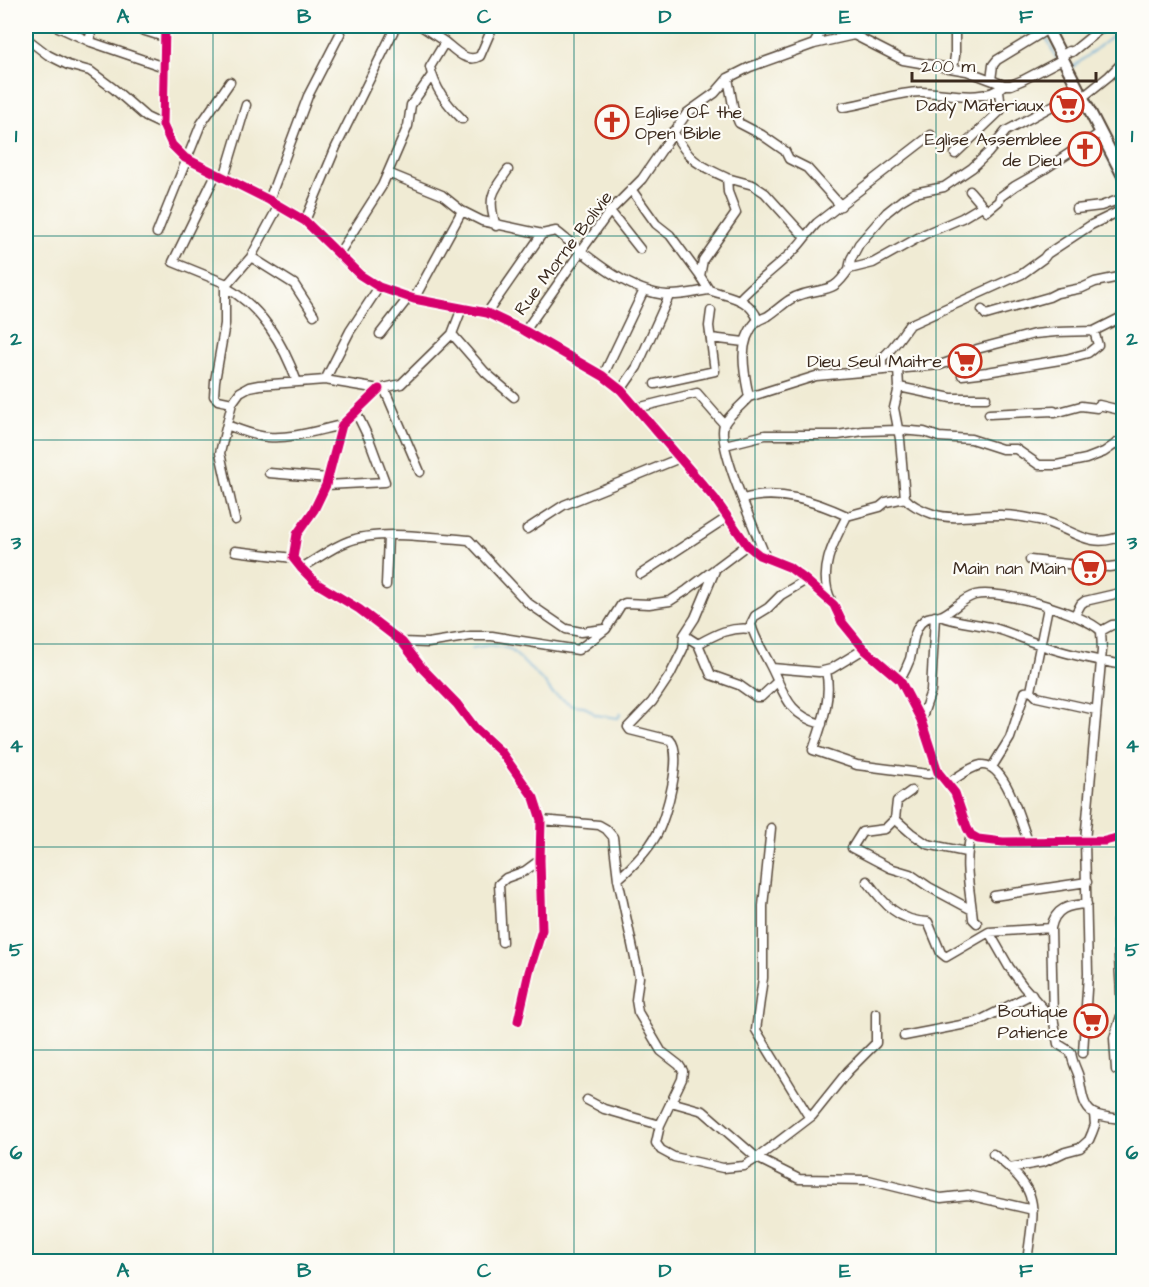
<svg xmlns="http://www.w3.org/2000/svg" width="1149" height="1287" font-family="'Architects Daughter',sans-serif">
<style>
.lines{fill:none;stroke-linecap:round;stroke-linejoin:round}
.stream{stroke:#5fa7d6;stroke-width:1.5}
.minor-casing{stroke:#564739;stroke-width:11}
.major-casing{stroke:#564739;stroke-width:14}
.minor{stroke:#fff;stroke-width:8}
.major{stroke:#fff;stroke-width:10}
.cycleway-casing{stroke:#fdfcf7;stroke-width:13}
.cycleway{stroke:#d6006c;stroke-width:9}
.grid{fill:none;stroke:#0f766e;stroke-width:1.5;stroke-opacity:0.55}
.labels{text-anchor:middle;stroke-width:4.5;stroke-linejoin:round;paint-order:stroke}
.poi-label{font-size:18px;fill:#3b2a1e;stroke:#fdfcf7;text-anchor:end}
.street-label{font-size:18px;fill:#3b2a1e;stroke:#fdfcf7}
.neatline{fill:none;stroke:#0f766e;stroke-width:2}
.grid-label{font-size:20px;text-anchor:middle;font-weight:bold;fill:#0f766e}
</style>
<rect width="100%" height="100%" fill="#fdfcf7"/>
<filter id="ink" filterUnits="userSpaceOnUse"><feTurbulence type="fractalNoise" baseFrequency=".0167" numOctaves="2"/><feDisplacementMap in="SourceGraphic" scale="12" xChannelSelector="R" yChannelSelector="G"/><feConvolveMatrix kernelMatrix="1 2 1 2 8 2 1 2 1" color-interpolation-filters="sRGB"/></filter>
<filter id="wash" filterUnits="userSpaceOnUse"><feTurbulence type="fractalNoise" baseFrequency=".008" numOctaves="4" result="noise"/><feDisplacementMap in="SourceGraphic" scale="24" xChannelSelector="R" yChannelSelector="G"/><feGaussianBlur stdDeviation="1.35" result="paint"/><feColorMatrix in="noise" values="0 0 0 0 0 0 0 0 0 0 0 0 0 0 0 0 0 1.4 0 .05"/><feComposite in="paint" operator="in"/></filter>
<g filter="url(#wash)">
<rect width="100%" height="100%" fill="#f0ebd4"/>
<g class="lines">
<path class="stream" d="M1045,35L1056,58
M1073,67L1124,27
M1099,142L1124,188
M472,648L490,645L510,649L545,683L552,693L572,705L584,706L596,715L618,718L621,713"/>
</g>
</g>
<g filter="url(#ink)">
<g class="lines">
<g class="minor-casing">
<path id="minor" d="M56,26L91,42L164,67
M90,26L91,42
M129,26L164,37
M165,26L163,125L172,145L185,158L269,200L305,221L360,275L379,287L414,299L487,313L525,331L603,376L621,390L715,499L747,545L759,555L789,567L806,580L834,605L842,622L864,649L900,680L921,720L938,772L955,793L967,828L971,835L978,839L1003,842L1105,841L1124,836
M421,26L445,42L430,67C435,89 446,103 462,119
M849,26L854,35
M26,38L48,55L68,65L90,71L114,89L146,117L163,125
M445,42C455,50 467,64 480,56L493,26
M814,44L824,26
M1061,56L1069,51L1072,52L1104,26
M953,68L955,56V26
M728,78L734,111L739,123L762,135L785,151L789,159L807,168L841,206
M991,80L993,65L997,60L1048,29
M1083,97L1109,76L1124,61
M843,107C869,104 894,92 921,92C945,92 985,104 1004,85
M673,131C689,161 697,164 727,178L728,192L736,213L703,260L700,276L709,290C729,297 750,298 758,320
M955,154L1001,110L999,90
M388,173L442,195L462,211L482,221L542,234L556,231C586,255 627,292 667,295C680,296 695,292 709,290
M216,174L173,262L227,284
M224,178L246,105
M727,178L753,185L765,193L804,236
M631,189L656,224L670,235L700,276
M970,191L987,211L999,201L1000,197L1015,186L1045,169L1100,133
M269,200L308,96L340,34
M1076,209L1101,206L1124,198
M610,211L640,249
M305,221L336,147L396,26
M496,226C487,198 492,192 508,170
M157,233L201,124L230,82
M338,255L382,186L408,126L411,105L432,75
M251,257L294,284L314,315
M849,269L851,259L859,244L887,212L902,200L914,193L944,187L972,168L988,153L1006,131L1080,91
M225,287C261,306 284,345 297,382
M414,299L462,211
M739,300C756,281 778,267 796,248C803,241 809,231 817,223L931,135
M982,310L986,315L1049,297L1057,293L1082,288L1095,282L1124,276
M487,313L542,234
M525,331L581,251L610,211L642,179L687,113L715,93L728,78L750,67L814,44L854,35L903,60L967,71L1004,85H1011L1023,80L1063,59
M380,334L409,297
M452,334L485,372L514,397
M711,338L744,342
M882,370V358C893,349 900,337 909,325L1022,274L1044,258L1047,254L1091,225L1120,211
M962,375L987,372L1066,359L1088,353L1098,345L1094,331
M603,376L644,290
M325,380L350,331L379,287
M655,384L715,371L709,326L711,311
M899,387L951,398H986
M384,388L420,472
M379,389L342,425L326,485L314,510L297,534L293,558L301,568L316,583L359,609L402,642L422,668L457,704L475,728L502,753L534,798L541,820L540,860L542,930L529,972L518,1021
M621,390L637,367L669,296
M749,397L816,376L940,365L960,358L977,349L1034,334L1056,332L1094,331L1124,316
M232,403L218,400L214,396L215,381L225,324V287L251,257L278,207
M637,408L697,393L724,424
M989,414L1054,411L1055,413L1081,406L1097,408L1099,405L1124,411
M227,425C240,430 254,436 268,437C292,439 318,430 342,425
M725,445L765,435H838L863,431L899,430L924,432L939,437L971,439L1002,449H1016L1039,465H1057L1086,459L1104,452L1124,438
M269,473L328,478
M326,485L385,482L369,439L356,412
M905,498C911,505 924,511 933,514C954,521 980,514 1002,515C1015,515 1027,518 1039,520C1070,526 1087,552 1124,535
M743,499C778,489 815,501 847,516
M235,520L220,453L232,403L240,392L249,387L259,385L325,380L379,389L401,384L452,334L462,308
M527,529L564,505L680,458
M235,551L293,558
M766,558C757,534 716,445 724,425C726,418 743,404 749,397C744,372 737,343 756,322C760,319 764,318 768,316C782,307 786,299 803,294C829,287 833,293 849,269L873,263L925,234L962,218L982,206
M1030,560L1077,565L1109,567L1124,565
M301,568C316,560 332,547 349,541C378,529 438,538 469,540L528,603L566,629L581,632L604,629
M641,574L728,517
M806,580L781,595L768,608L755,616L751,624C754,638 763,651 769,663C784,691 787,716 822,724
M386,585L388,536
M831,600C817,571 834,541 847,516L880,507L886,502L905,498L900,439L894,408L899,387L898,369
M1048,607L1031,691L1037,697L1096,710
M1075,615L1081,604L1085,601L1124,592
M940,616C958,623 976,623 994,628C1009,632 1023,639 1038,644C1065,654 1095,660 1124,665
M1101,631L1112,625L1124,624
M684,635L698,644C716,634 731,626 752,629
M402,642L428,643L471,636H492L578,650L606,629L621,605L625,603L649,604L670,601L687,590L747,545
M698,644L711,675L739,685L756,697H761L778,681
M772,668L819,672L831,669L864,649
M826,671C832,698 822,724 813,750L857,765L928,774L938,772
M900,680C904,673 907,667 910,659C913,647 913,629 923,621C929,615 934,618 940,616C951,613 962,598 975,595C1001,589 1083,613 1101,631L1102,650L1085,841L1088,974L1083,1053
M921,720L931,691L935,616
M992,767L1010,738L1025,692L1031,691
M948,783C958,777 970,767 981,765C1006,762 1020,822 1028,841
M911,791L897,801L895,819L885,829L862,832L852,848L890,868L910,874L929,887L972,910
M895,819L911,833L927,844L966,852
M541,820L599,825L606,829L613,837L618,879L639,977L636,1000L638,1012L661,1051L679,1065L683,1071L682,1079L660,1125L656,1143L661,1150L674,1157L723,1168L744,1166L757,1158L812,1116L848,1071L876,1043V1013
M771,828L763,906V978L756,1030L809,1117
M971,835C963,863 970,890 973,919L977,923
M618,879C633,866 647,852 657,834C666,817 684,754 670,740L630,730L628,727L652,702L670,675L683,649L684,635L695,618L716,568
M867,881C884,904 898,921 928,922L941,953L946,957L989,932L1051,928
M994,896L1087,882
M989,932L1009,967L1023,986L1046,1012L1053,1017L1058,1044L1071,1052C1072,1061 1075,1066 1078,1074C1082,1086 1081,1106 1093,1113C1100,1117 1113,1118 1121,1119L1124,1113
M502,942L499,884L506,878L525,871L540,860
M1053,1017L1051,928C1055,908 1068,905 1087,904
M904,1036L977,1022L1032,994
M1116,1070L1114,1038L1122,1013L1117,921L1124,920
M587,1100L604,1109L660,1125
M671,1102L703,1111L757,1158L799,1179L868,1180L941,1198L968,1195L1033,1210
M993,1154C1043,1194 1034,1203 1027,1262
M1010,1168L1044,1162L1065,1152L1080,1148L1089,1140L1092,1133L1095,1125L1094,1114"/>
</g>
<g class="major-casing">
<path id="major" d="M1046,26L1124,178"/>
</g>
<use href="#minor" class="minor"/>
<use href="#major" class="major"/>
<g class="cycleway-casing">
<path id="cycleway" d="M165,26L163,125L172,145L185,158L269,200L305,221L360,275L379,287L414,299L487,313L525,331L603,376L621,390L715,499L747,545L759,555L789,567L806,580L834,605L842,622L864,649L900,680L921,720L938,772L955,793L967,828L971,835L978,839L1003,842L1105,841L1124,836
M379,389L342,425L326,485L314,510L297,534L293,558L301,568L316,583L359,609L402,642L422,668L457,704L475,728L502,753L534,798L541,820L540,860L542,930L529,972L518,1021"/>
</g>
<use href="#cycleway" class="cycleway"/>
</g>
</g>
<path class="grid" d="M213,26V1262M394,26V1262M574,26V1262M755,26V1262M936,26V1262M26,236H1124M26,440H1124M26,644H1124M26,847H1124M26,1050H1124"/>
<defs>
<g id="supermarket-ring" transform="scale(1.725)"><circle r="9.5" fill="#fdfcf7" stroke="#c8321e" stroke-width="1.5"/><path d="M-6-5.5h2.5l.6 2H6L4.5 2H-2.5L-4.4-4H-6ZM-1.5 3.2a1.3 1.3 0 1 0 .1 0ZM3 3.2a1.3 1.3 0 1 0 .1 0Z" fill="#c8321e"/></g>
<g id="church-ring" transform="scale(1.725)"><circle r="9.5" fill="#fdfcf7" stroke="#c8321e" stroke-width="1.5"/><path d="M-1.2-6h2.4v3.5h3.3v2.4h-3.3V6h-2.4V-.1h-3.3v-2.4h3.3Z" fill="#c8321e"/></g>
</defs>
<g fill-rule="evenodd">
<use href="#supermarket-ring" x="1067" y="105"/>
<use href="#church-ring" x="612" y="122"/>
<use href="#church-ring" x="1085" y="149"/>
<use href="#supermarket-ring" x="965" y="361"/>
<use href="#supermarket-ring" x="1089" y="568"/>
<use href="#supermarket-ring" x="1091" y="1021"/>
</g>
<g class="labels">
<g class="poi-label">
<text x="1044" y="111">Dady Materiaux</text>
<text x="635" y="118" text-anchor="start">Eglise Of the<tspan x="635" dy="21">Open Bible</tspan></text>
<text x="1062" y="145">Eglise Assemblee<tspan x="1062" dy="21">de Dieu</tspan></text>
<text x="942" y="367">Dieu Seul Maitre</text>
<text x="1066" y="574">Main nan Main</text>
<text x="1068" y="1017">Boutique<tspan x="1068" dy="21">Patience</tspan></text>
</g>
<g class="street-label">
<text transform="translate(563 253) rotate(-53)" y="6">Rue Morne Bolivie</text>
</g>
</g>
<rect width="1149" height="1287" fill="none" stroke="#fdfcf7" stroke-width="66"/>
<path d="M912 72v9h184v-9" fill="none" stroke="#3b2a1e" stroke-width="3"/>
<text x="921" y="72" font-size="18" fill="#3b2a1e" stroke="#fdfcf7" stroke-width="4.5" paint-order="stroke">200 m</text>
<rect x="33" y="33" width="1083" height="1221" class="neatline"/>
<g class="grid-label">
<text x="123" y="23">A</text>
<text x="304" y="23">B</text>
<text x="484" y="23">C</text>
<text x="665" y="23">D</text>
<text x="845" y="23">E</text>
<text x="1026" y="23">F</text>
<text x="16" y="142">1</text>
<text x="1132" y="142">1</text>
<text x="16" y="345">2</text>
<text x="1132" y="345">2</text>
<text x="16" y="549">3</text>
<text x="1132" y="549">3</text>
<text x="16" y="752">4</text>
<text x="1132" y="752">4</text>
<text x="16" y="956">5</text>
<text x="1132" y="956">5</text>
<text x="16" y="1159">6</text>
<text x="1132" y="1159">6</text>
<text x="123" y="1277">A</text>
<text x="304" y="1277">B</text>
<text x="484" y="1277">C</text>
<text x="665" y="1277">D</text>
<text x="845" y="1277">E</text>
<text x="1026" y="1277">F</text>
</g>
</svg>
